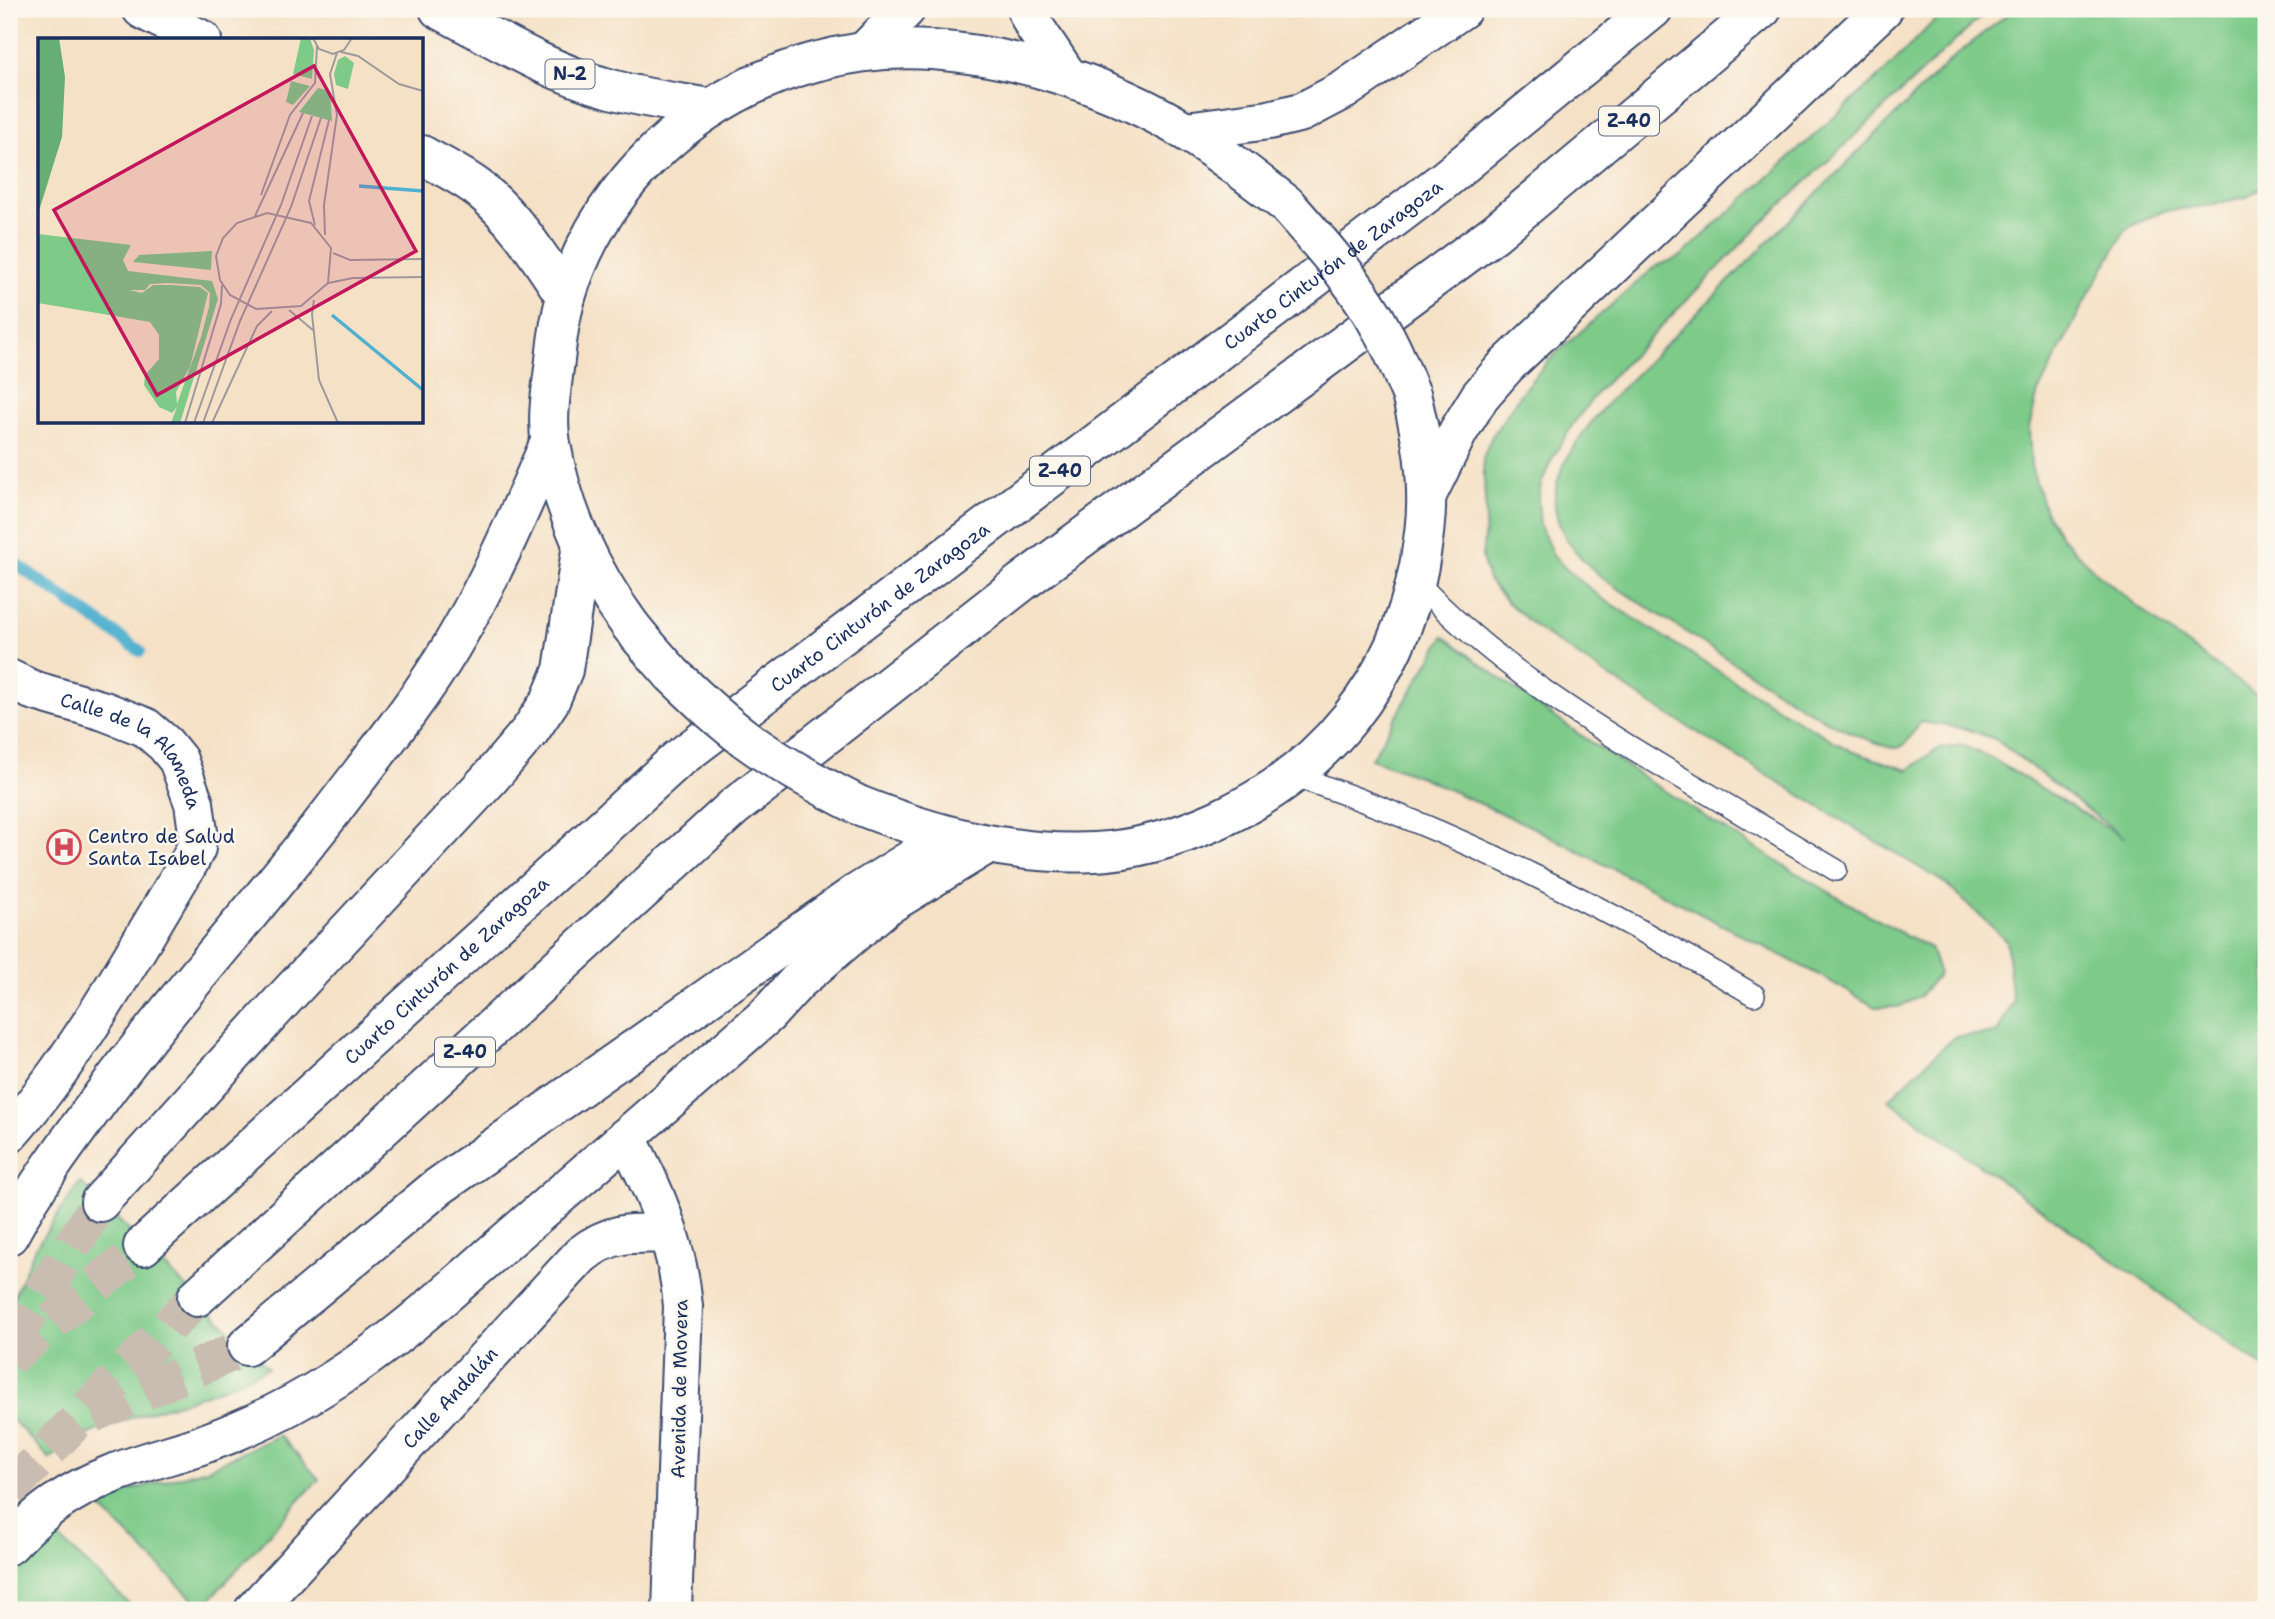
<svg xmlns="http://www.w3.org/2000/svg" width="2275" height="1619" font-family="'Shantell Sans',sans-serif">
<style>
.green{fill:#7dca89;stroke:#4c7c74;stroke-width:2}
.lines{fill:none;stroke-linecap:round;stroke-linejoin:round}
.stream{stroke:#50b0cf;stroke-width:12}
.highway-tunnel{stroke:#c9bdb1;stroke-width:38;stroke-dasharray:38 19;stroke-linecap:butt}
.lane-casing{stroke:#3c4a6e;stroke-width:24}
.street-casing{stroke:#3c4a6e;stroke-width:42}
.secondary-casing{stroke:#3c4a6e;stroke-width:42}
.primary-casing{stroke:#3c4a6e;stroke-width:42}
.highway-casing{stroke:#3c4a6e;stroke-width:42}
.lane{stroke:#fff;stroke-width:21}
.street{stroke:#fff;stroke-width:38}
.secondary{stroke:#fff;stroke-width:38}
.primary{stroke:#fff;stroke-width:38}
.highway{stroke:#fff;stroke-width:38}
.highway-bridge-casing{stroke:#3c4a6e;stroke-width:42;stroke-linecap:butt}
.highway-bridge{stroke:#fff;stroke-width:38}
.labels{text-anchor:middle;stroke-width:5;stroke-linejoin:round;paint-order:stroke}
.shield{fill:#fbf7ec;stroke:#5e6b89;stroke-width:2}
.shield-label{font-size:18px;font-weight:bold;fill:#1b2f5e}
.street-label{font-size:19px;fill:#1b2f5e;stroke:#fbf7ec}
.poi-label{font-size:19px;fill:#1b2f5e;stroke:#fbf7ec;text-anchor:start}
.inset-river{fill:none;stroke:#50b0cf;stroke-width:3.5}
.inset-road{fill:none;stroke:#9e9a9c;stroke-width:2}
.view{fill:#c2185b;fill-opacity:0.15;stroke:#c2185b;stroke-width:3.5}
.inset-edge{fill:none;stroke:#1b2f5e;stroke-width:3.5}
</style>
<rect width="100%" height="100%" fill="#fbf7ec"/>
<filter id="ink" filterUnits="userSpaceOnUse"><feTurbulence type="fractalNoise" baseFrequency=".0143" numOctaves="2"/><feDisplacementMap in="SourceGraphic" scale="14" xChannelSelector="R" yChannelSelector="G"/><feConvolveMatrix kernelMatrix="1 2 1 2 8 2 1 2 1" color-interpolation-filters="sRGB"/></filter>
<filter id="wash" filterUnits="userSpaceOnUse"><feTurbulence type="fractalNoise" baseFrequency=".00686" numOctaves="4" result="noise"/><feDisplacementMap in="SourceGraphic" scale="28" xChannelSelector="R" yChannelSelector="G"/><feGaussianBlur stdDeviation="1.57" result="paint"/><feColorMatrix in="noise" values="0 0 0 0 0 0 0 0 0 0 0 0 0 0 0 0 0 1.4 0 .05"/><feComposite in="paint" operator="in"/></filter>
<g filter="url(#wash)">
<rect width="100%" height="100%" fill="#f5e1c6"/>
<path class="green" d="M1946,9H1989L1761,224L1599,390L1573,424L1553,457L1541,484L1538,500L1540,526L1553,555L1566,569L1600,597L1779,709L1851,751L1908,770L1936,750L1961,745L1989,757L2125,838L1995,739L1967,729L1921,722C1912,729 1908,748 1896,748C1889,749 1881,744 1875,742C1830,727 1788,698 1748,672C1701,642 1655,612 1608,582C1525,517 1550,470 1609,401L1949,61L2014,9H2266V185L2246,197L2204,206L2160,212L2126,229L2084,303L2038,392L2029,428L2031,466L2045,511L2062,538L2099,575L2163,627L2266,702V1369L1888,1100L1954,1037L1997,1033L2013,1002L2006,940L1946,884L1651,704L1540,631L1506,601L1488,580L1482,557L1486,520L1483,458L1491,438L1523,390L1554,355L1656,266L1680,257L1882,74Z
M1444,636C1529,702 1618,762 1710,820C1782,865 1855,909 1930,948L1939,974L1919,997L1898,1007H1875L1821,976L1530,826L1421,777L1371,759Z
M80,1182L268,1368C246,1377 225,1388 203,1395C156,1412 87,1425 50,1459L9,1416V1308L34,1250Z
M279,1435L319,1479L202,1608L98,1505L109,1496L207,1469Z
M59,1538L136,1610H9V1576L12,1571Z"/>
<g class="lines">
<path class="stream" d="M9,559L140,651"/>
</g>
</g>
<g filter="url(#ink)">
<g class="lines">
<path class="highway-tunnel" d="M11,1342L100,1202
M9,1358L143,1246
M92,1414L247,1346
M9,1490L197,1297"/>
<g class="lane-casing">
<path id="lane" d="M1416,581C1491,661 1582,719 1675,774C1729,806 1782,838 1836,870
M1294,776C1455,830 1607,908 1754,995"/>
</g>
<g class="street-casing">
<g id="street">
<path id="s1" d="M9,679L32,690L104,711L145,727L165,744L178,760L194,803L198,832L196,848L189,862C133,954 80,1053 9,1134"/>
<path d="M626,1137C655,1189 678,1246 683,1306L672,1610"/>
<path id="s2" d="M254,1610L581,1255C610,1231 632,1233 668,1234"/>
</g>
</g>
<g class="secondary-casing">
<path id="secondary" d="M1026,9L1034,26L1068,77
M864,52L906,9"/>
</g>
<g class="primary-casing">
<path id="primary" d="M9,1235C34,1188 65,1146 97,1103C171,1002 256,909 333,810C373,757 417,704 451,647C490,582 520,511 550,442
M9,1545C23,1530 39,1514 56,1503C99,1473 149,1462 198,1446C246,1429 292,1407 335,1379C400,1338 458,1283 516,1233C599,1160 683,1088 767,1015L798,981L886,906L986,845"/>
</g>
<g class="highway-casing">
<g id="highway">
<path d="M142,9L202,40"/>
<path d="M439,9C494,38 549,72 608,88C641,98 675,102 708,108"/>
<path d="M1186,131L1269,120L1302,112L1344,90L1462,9"/>
<path d="M422,155C440,165 461,175 478,188C515,217 540,258 566,297"/>
<path d="M1427,495L1458,432L1480,396L1506,366L1883,9"/>
<path d="M672,674C658,658 643,642 630,625C591,572 562,509 551,444C546,417 552,387 555,360C557,339 560,318 566,297C612,142 772,39 932,50C1021,56 1111,86 1187,132C1222,154 1254,179 1286,204"/>
<path d="M858,805C934,835 1012,856 1095,852C1136,850 1179,837 1217,820C1323,772 1397,682 1419,566C1423,542 1427,518 1426,493C1426,459 1419,427 1411,394"/>
<path d="M100,1202L284,999L490,778L530,731L550,701L563,670L582,544"/>
<path id="s3" d="M143,1246L677,760L1443,181L1653,9"/>
<path d="M197,1297L734,807L1022,582L1495,233L1762,9"/>
<path d="M247,1346L438,1187L854,895L949,836"/>
</g>
</g>
<use href="#lane" class="lane"/>
<use href="#street" class="street"/>
<use href="#secondary" class="secondary"/>
<use href="#primary" class="primary"/>
<use href="#highway" class="highway"/>
<g class="highway-bridge-casing">
<path id="highway-bridge" d="M1286,204C1322,245 1359,286 1384,334C1395,353 1402,374 1411,394
M672,674C698,699 725,725 754,745C787,768 823,787 858,805"/>
</g>
<use href="#highway-bridge" class="highway-bridge"/>
</g>
</g>
<defs>
<g id="hospital-ring" transform="scale(1.75)"><circle r="9.5" fill="#fbf7ec" stroke="#d1495b" stroke-width="1.5"/><path d="M-5-5h3v3.5h4V-5h3V5h-3V1.5h-4V5h-3Z" fill="#d1495b"/></g>
</defs>
<g fill-rule="evenodd">
<use href="#hospital-ring" x="64" y="847"/>
</g>
<g class="labels">
<g class="shield">
<rect x="545.5" y="59.5" width="49" height="29" rx="5"/>
<rect x="1599" y="106.5" width="60" height="29" rx="5"/>
<rect x="1030" y="456.5" width="60" height="29" rx="5"/>
<rect x="435" y="1037.5" width="60" height="29" rx="5"/>
</g>
<g class="shield-label">
<text x="570" y="80">N-2</text>
<text x="1629" y="127">Z-40</text>
<text x="1060" y="477">Z-40</text>
<text x="465" y="1058">Z-40</text>
</g>
<g class="street-label">
<text dy="7" stroke="none"><textPath href="#s3" startOffset="1544">Cuarto Cinturón de Zaragoza</textPath></text>
<text dy="7" stroke="none"><textPath href="#s3" startOffset="976">Cuarto Cinturón de Zaragoza</textPath></text>
<text dy="7" stroke="none"><textPath href="#s1" startOffset="149">Calle de la Alameda</textPath></text>
<text dy="7" stroke="none"><textPath href="#s3" startOffset="410">Cuarto Cinturón de Zaragoza</textPath></text>
<text transform="translate(679 1389) rotate(-89)" y="7">Avenida de Movera</text>
<text dy="7" stroke="none"><textPath href="#s2" startOffset="289">Calle Andalán</textPath></text>
</g>
<g class="poi-label">
<text x="88" y="843">Centro de Salud<tspan x="88" dy="22">Santa Isabel</tspan></text>
</g>
</g>
<g transform="translate(38 38)">
<rect width="385" height="385" fill="#f5e1c6"/>
<path d="M263,0H272L276,12L274,41L255,36ZM307,18L316,25L310,51L298,47L296,36L300,22ZM253,43L272,48L255,67L248,64ZM280,50L292,53L294,83L261,74ZM0,196L93,207L85,222L90,233L174,243L180,261L142,385H133L139,369L134,375L121,369L106,347L107,337L121,321V297L112,284L0,265ZM130,245L163,247L172,255L171,269L163,299L139,366L138,354L152,329L170,255L162,249L133,247H115L104,255L91,252H107L112,246ZM174,213L173,232L95,224L101,217Z" fill="#7dca89" fill-rule="evenodd"/>
<path d="M0,0H21L27,39L24,99L0,176Z" fill="#66ae75"/>
<path class="inset-river" d="M321,148L385,153M294,277L385,352"/>
<path class="inset-road" d="M275,0L281,11L295,16L306,12L314,0M303,14L320,18L361,46L385,53M223,157L252,77L277,45L279,8M229,175L273,185L293,210L290,245L263,268L218,271L192,257L182,242L178,218L185,200L199,185ZM217,178L265,75M277,187L271,163L291,82M287,197L286,167L299,77L292,36L299,15M295,215L312,222L385,221M290,245L315,240L385,239M276,262L274,276L281,342L300,385M251,272L276,293M147,385L183,266L184,247M156,385L193,281L243,167L274,78M165,385L202,283L253,169L283,80M174,385L219,288L234,273"/>
<path class="view" d="M276,28L378,213L119,357L16,172Z"/>
<rect width="385" height="385" class="inset-edge"/>
</g>
<rect width="2275" height="1619" fill="none" stroke="#fbf7ec" stroke-width="35"/>
</svg>
